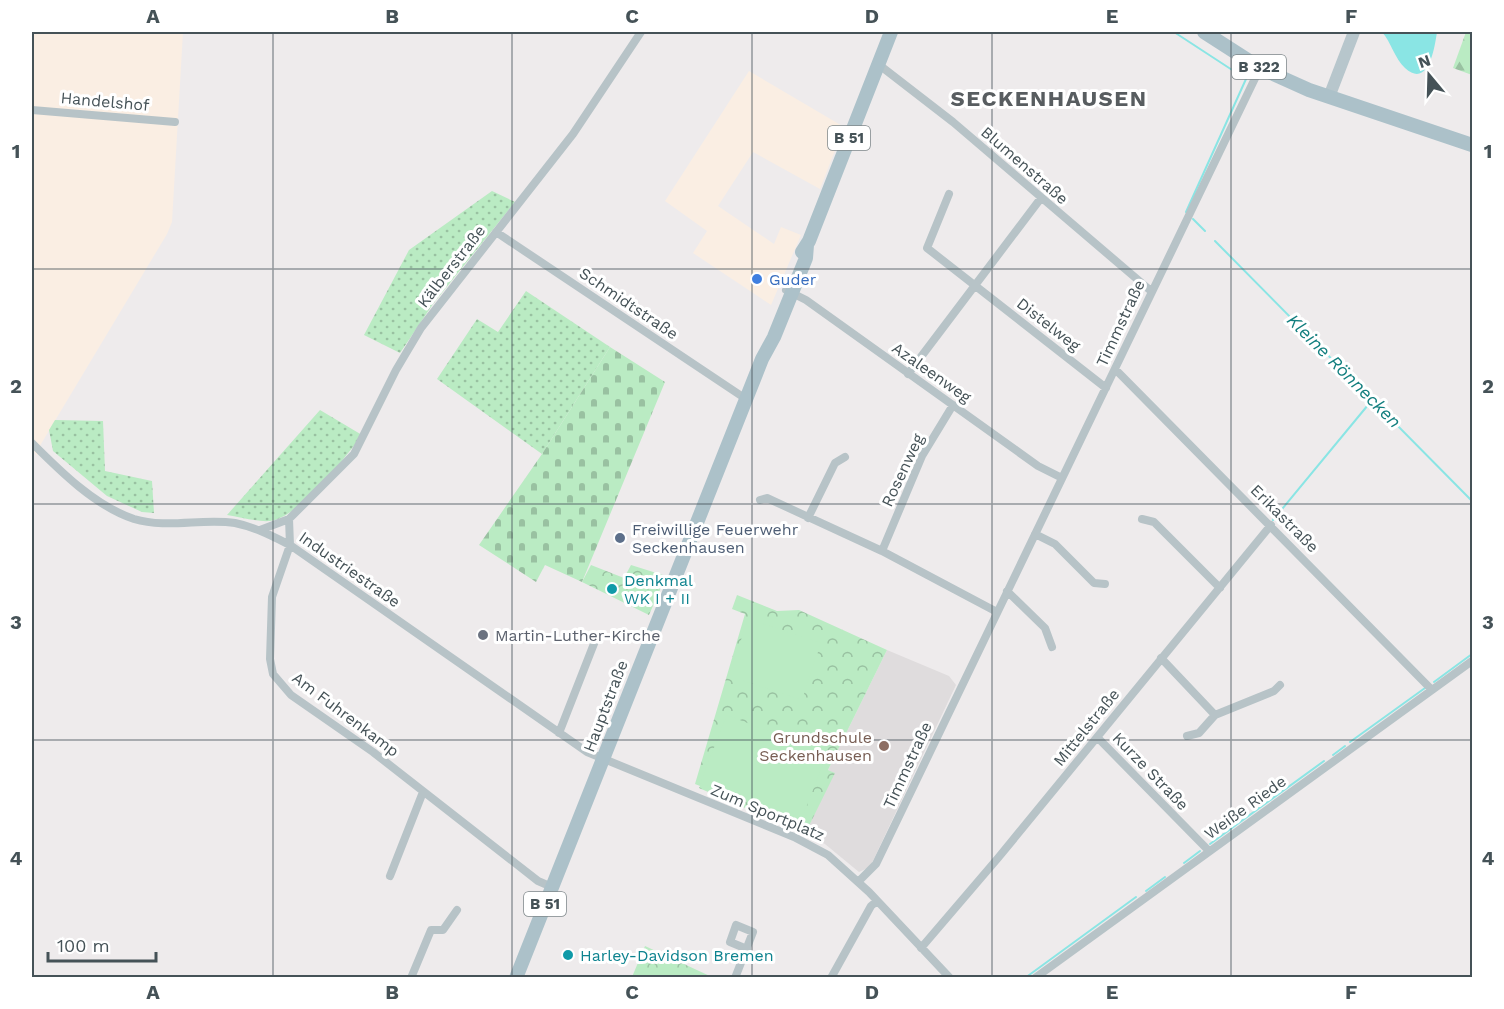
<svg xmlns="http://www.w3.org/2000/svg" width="1504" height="1009" font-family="'Work Sans',sans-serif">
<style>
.commercial{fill:#faeee3}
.education{fill:#dfdcdd}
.grass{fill:url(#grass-dots)}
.forest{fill:url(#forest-firs)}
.cemetery{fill:url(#cemetery-stones)}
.park{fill:url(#park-crowns)}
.pitch{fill:#baebc3}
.water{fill:#8ae5e4}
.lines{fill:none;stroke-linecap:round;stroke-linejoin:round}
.stream{stroke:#8ae5e4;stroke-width:2}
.street{stroke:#b7c3c7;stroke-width:8}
.secondary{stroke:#b7c6cc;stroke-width:12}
.primary{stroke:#acc1c9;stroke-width:14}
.grid{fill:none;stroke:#455257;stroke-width:1.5;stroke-opacity:0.55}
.shop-dot{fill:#3f7fe0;stroke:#fff;stroke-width:2}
.service-dot{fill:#5c6f8a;stroke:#fff;stroke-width:2}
.culture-dot{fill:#0f9aa8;stroke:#fff;stroke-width:2}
.worship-dot{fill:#6b7280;stroke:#fff;stroke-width:2}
.education-dot{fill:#8d6e63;stroke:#fff;stroke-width:2}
.labels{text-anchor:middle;stroke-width:6;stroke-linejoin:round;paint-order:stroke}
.shield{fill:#fff;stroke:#7d8689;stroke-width:1.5}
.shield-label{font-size:15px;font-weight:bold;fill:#455257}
.street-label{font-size:16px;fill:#455257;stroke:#fff}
.shop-label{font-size:16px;fill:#366cbe;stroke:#fff;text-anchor:start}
.service-label{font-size:16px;fill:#4e5e75;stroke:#fff;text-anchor:start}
.culture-label{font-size:16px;fill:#0d838f;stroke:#fff;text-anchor:start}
.worship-label{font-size:16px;fill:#5b616d;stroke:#fff;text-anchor:start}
.education-label{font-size:16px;fill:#785e54;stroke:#fff;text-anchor:end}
.water-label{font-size:18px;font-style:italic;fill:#137f7f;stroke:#fff}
.district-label{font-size:22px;font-weight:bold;letter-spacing:1.5px;fill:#585d60;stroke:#fff}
.neatline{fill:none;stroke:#455257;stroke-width:2}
.grid-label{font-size:20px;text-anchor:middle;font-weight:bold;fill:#455257}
</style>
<defs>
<pattern id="grass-dots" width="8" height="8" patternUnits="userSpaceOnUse" patternTransform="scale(1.5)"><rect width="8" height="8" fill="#baebc3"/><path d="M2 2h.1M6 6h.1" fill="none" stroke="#99c1a1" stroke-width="1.8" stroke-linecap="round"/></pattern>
<pattern id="forest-firs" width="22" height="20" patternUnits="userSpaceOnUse" patternTransform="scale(1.5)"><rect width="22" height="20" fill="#baebc3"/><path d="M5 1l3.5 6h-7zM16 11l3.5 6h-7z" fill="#99c1a1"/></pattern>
<pattern id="cemetery-stones" width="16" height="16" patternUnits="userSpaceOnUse" patternTransform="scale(1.5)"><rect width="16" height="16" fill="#baebc3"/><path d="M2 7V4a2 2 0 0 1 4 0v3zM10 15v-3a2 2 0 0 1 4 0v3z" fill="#99c1a1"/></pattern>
<pattern id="park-crowns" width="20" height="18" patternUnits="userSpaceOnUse" patternTransform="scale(1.5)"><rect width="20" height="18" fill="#baebc3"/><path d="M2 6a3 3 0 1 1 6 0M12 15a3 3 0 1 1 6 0" fill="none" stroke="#99c1a1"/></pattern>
</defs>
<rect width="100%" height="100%" fill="#eeebec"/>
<path class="commercial" d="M32,32H183L172,222L167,234L41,444L37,456L32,449Z
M749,71L844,127L820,189L753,152L718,206L774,244L781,227L801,235L771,305L693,253L707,231L665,201Z"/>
<path class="education" d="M887,650L949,676L956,685L870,867L859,872L825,844L805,834L834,773L828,770Z"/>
<path class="grass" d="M492,191L515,202L433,304L400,353L364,335L409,250Z
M526,291L610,347L542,454L437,379L477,319L498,332Z
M320,410L362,435C346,457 297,519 270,521C256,522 241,517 227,515Z
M55,420L103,421L105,471L152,481L154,513L142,512L107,496L53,451L49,430Z"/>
<path class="forest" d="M1466,32H1472V75L1453,68Z"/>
<path class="cemetery" d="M610,347L665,382L582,582L545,565L536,582L479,545L542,454Z"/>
<path class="park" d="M591,565L624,578L631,565L666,576L649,615L582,582Z
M737,595L777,611L799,610L887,650L828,770L835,773L805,834L699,788L700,786L695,784L745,614L732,609Z
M645,946L712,977H632Z"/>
<path class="pitch" d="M748,619L821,643L802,700L729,676Z
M727,715L827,754L800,823L700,783Z"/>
<path class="water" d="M1382,32H1437C1435,45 1429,90 1405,68C1395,59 1391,42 1382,32Z"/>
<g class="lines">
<path class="stream" d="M1174,32L1246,79L1186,212
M1193,219L1205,231
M1215,241L1472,501
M1273,520L1368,405
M1434,682L1472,654
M1350,742L1425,688
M1333,755L1345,746
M1210,844L1324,761
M1184,863L1200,851
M1146,891L1165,877
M1025,978L1136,897"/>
<path class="street" d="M878,64L953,122L1151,291
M32,110L175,122
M949,194L927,248L1106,388
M496,232L746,399
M786,290L806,300L1038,466L1062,478
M1115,369L1432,690
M908,374L1041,198
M32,443C60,471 95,506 134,519C167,529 202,518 235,523C255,527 272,536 290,545L587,752L794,837L828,855L869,892L950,978
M760,500L767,498L882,551L997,612
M808,518L835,463L845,457
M1142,519L1154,522L1220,588
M260,530L289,519
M1035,534L1055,544L1094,583L1105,584
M882,551L922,456L953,405
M1007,591L1045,628L1052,647
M1161,658L1215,715L1199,733L1187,736
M1215,715L1274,691L1280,685
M559,733L597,636
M1097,737L1209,851
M390,876L423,792
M858,882L876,864L1260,68
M552,887L538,881L373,752L291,695L273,674L270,659L272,597L290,545L289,519L354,454L396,370L421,328L573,134L641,32
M921,948L998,858L1271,525
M411,978L431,930H443L457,910
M735,978L753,932L736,925L730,942L747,949
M831,978L871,906L877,901
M1035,978L1472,661"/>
<path class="secondary" d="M1329,97L1354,32"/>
<path class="primary" d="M1204,32L1260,68L1309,90L1472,145
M802,252L809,241L891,32
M516,978L762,359L774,337L806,258L807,245"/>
</g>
<path class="grid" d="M273,32V978M512,32V978M752,32V978M992,32V978M1231,32V978M32,269H1472M32,504H1472M32,740H1472"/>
<circle class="shop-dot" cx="757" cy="279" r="6"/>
<circle class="service-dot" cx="620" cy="538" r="6"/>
<g class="culture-dot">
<circle cx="612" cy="589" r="6"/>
<circle cx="568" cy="955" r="6"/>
</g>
<circle class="worship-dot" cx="483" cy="635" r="6"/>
<circle class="education-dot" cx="884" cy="746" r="6"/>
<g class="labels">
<g class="shield">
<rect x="1232" y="55" width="54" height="24" rx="4.5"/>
<rect x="828" y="126" width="42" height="24" rx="4.5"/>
<rect x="524" y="892" width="42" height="24" rx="4.5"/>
</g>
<g class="shield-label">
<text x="1259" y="72">B 322</text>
<text x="849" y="143">B 51</text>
<text x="545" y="909">B 51</text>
</g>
<g class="street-label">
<text transform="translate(105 101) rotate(5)" y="6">Handelshof</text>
<text transform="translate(1025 165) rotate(41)" y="6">Blumenstraße</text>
<text transform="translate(451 266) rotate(-52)" y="6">Kälberstraße</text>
<text transform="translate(629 303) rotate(34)" y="6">Schmidtstraße</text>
<text transform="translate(1120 323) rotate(-65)" y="6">Timmstraße</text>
<text transform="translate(1049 324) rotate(38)" y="6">Distelweg</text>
<text transform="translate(932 372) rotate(35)" y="6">Azaleenweg</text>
<text transform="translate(902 470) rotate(-65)" y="6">Rosenweg</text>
<text transform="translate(1285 518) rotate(45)" y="6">Erikastraße</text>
<text transform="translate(350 569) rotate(35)" y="6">Industriestraße</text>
<text transform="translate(605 706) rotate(-69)" y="6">Hauptstraße</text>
<text transform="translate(346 714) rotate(37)" y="6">Am Fuhrenkamp</text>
<text transform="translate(1086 727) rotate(-51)" y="6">Mittelstraße</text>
<text transform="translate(907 765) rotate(-65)" y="6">Timmstraße</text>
<text transform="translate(1151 771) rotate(46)" y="6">Kurze Straße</text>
<text transform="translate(1245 807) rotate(-36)" y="6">Weiße Riede</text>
<text transform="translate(768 812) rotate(23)" y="6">Zum Sportplatz</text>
</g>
<g class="shop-label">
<text x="769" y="285">Guder</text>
</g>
<g class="service-label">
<text x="632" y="535">Freiwillige Feuerwehr<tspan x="632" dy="18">Seckenhausen</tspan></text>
</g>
<g class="culture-label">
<text x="624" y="586">Denkmal<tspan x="624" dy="18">WK I + II</tspan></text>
<text x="580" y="961">Harley-Davidson Bremen</text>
</g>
<g class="worship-label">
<text x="495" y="641">Martin-Luther-Kirche</text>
</g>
<g class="education-label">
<text x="872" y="743">Grundschule<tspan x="872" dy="18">Seckenhausen</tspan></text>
</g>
<g class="water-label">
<text transform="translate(1344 371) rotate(45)" y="6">Kleine Rönnecken</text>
</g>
<g class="district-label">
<text x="1049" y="106">SECKENHAUSEN</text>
</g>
</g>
<rect width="1504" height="1009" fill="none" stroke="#ffffff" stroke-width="66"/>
<g transform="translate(1429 75) rotate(341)" stroke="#ffffff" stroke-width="4.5" paint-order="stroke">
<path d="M0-4.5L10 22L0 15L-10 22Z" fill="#455257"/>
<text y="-9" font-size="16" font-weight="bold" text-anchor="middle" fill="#455257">N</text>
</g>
<path d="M48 952v9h108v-9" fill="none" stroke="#455257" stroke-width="3"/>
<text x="57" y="952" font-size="18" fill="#455257" stroke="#ffffff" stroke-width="4.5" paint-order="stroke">100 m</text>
<rect x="33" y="33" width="1438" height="943" class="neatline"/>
<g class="grid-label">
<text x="153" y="23">A</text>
<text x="392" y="23">B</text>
<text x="632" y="23">C</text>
<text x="872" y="23">D</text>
<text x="1112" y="23">E</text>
<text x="1351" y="23">F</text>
<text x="16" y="158">1</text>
<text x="1488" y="158">1</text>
<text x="16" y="393">2</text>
<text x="1488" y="393">2</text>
<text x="16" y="629">3</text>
<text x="1488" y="629">3</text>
<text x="16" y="865">4</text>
<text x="1488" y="865">4</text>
<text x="153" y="999">A</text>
<text x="392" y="999">B</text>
<text x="632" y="999">C</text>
<text x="872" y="999">D</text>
<text x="1112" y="999">E</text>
<text x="1351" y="999">F</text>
</g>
</svg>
